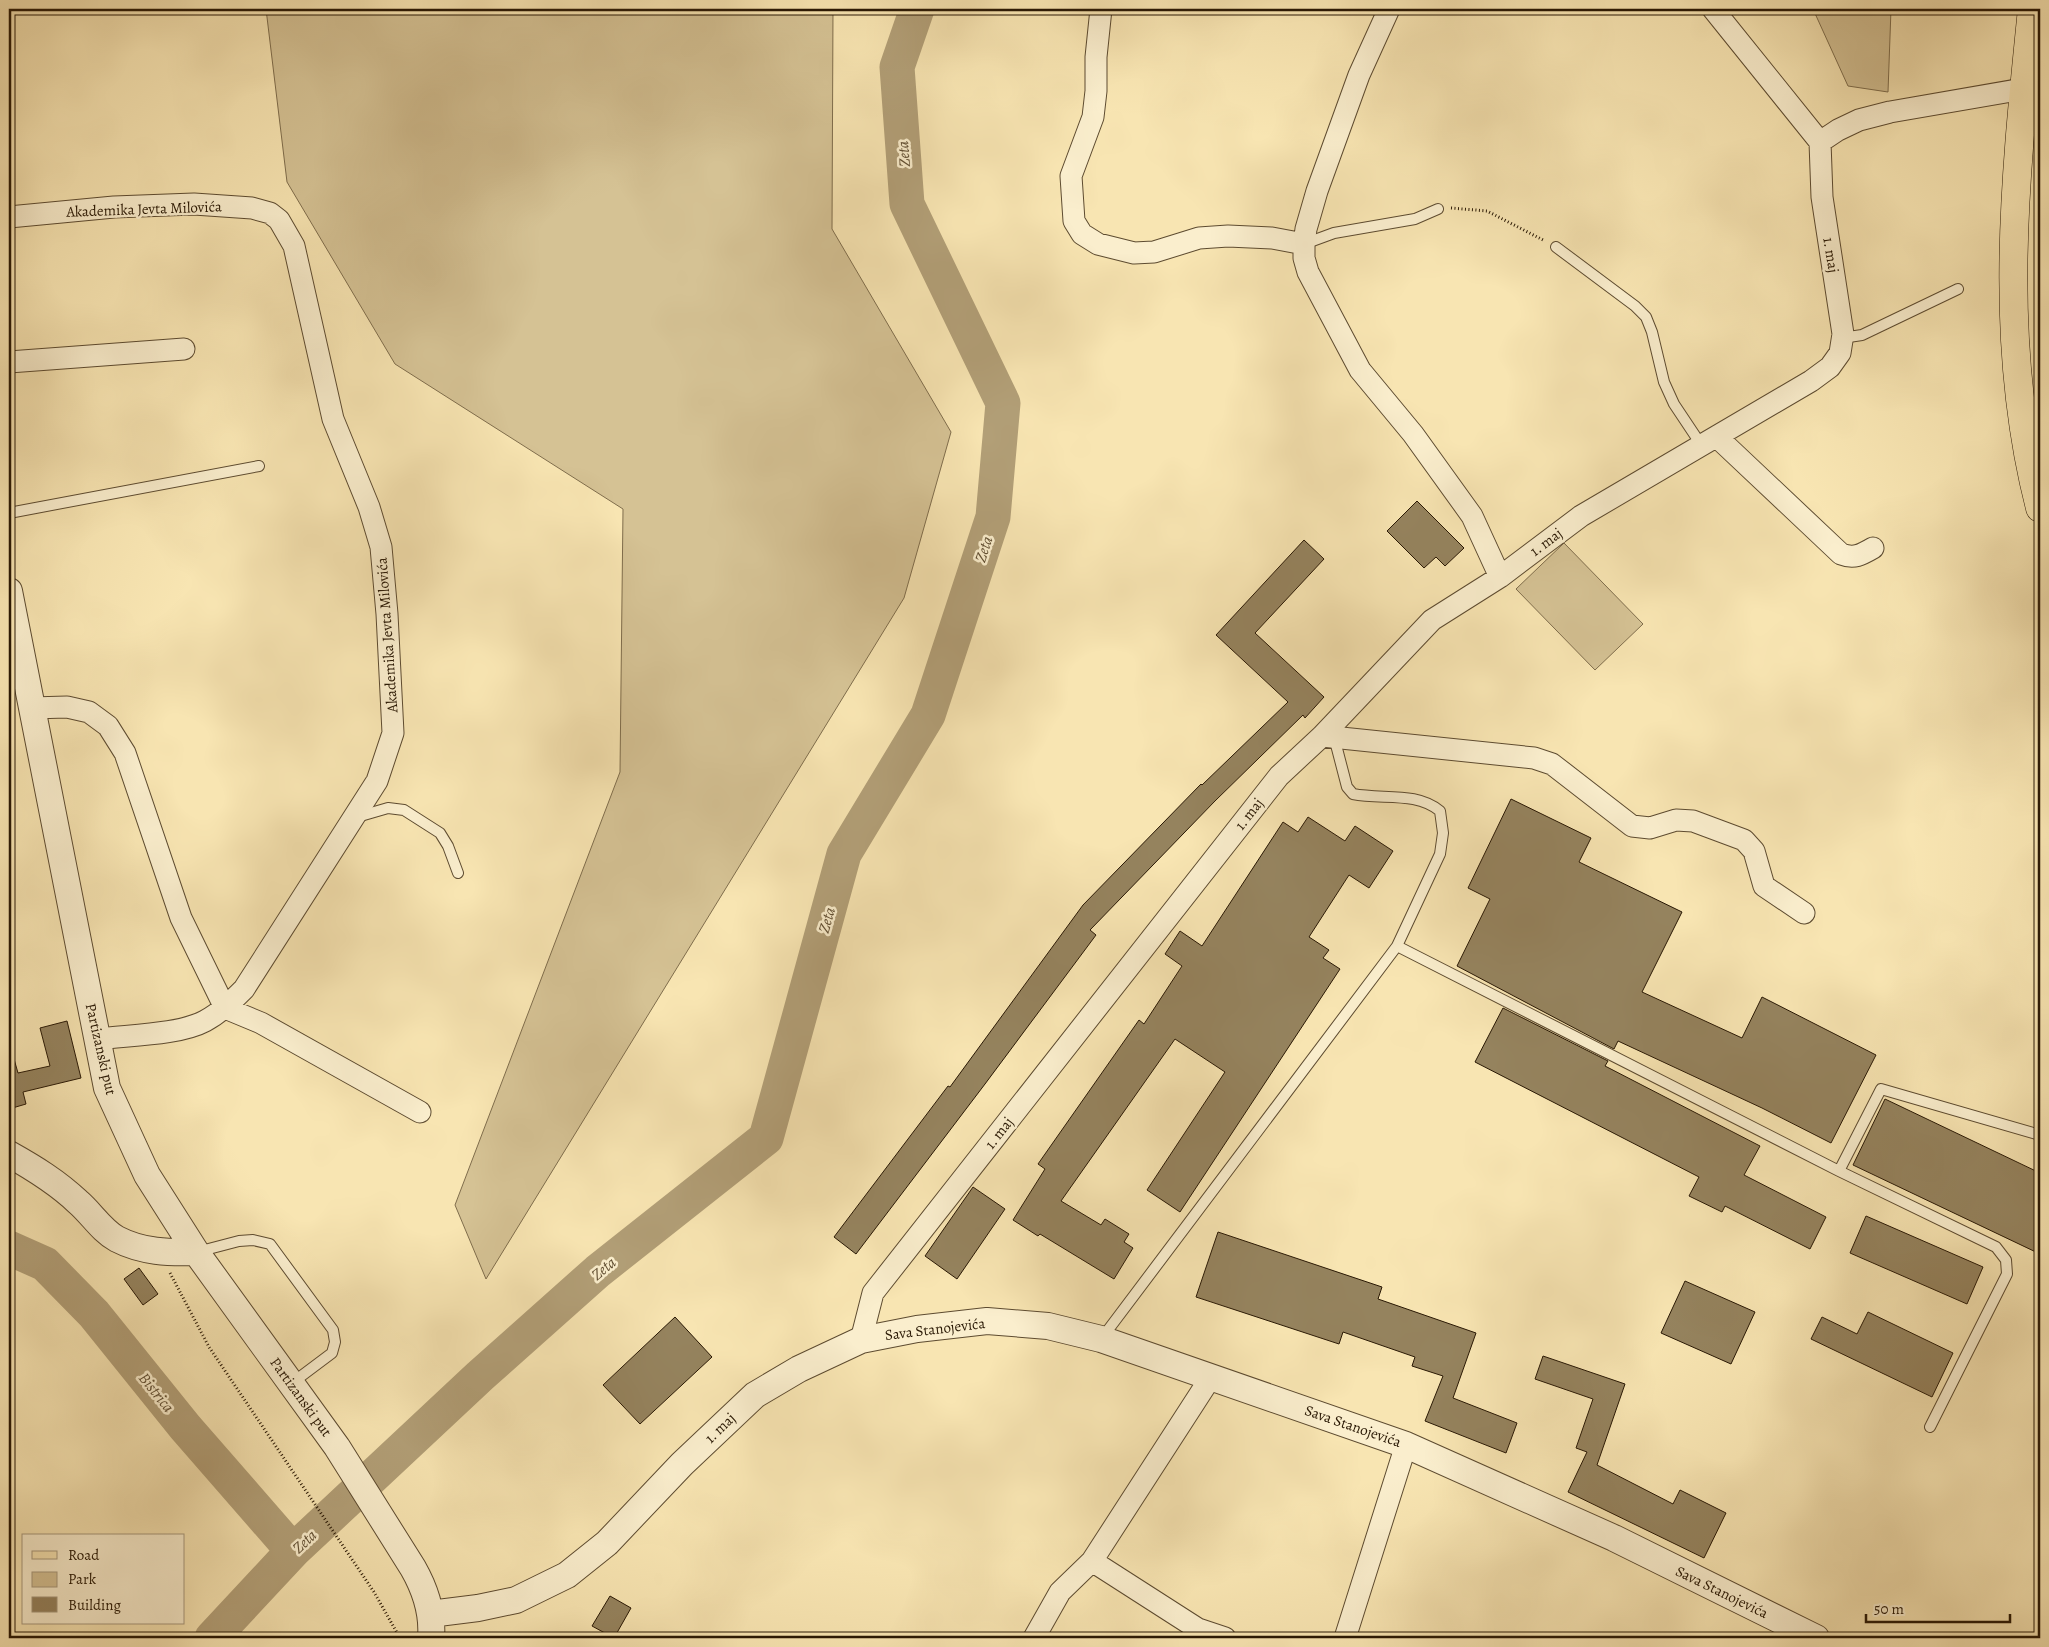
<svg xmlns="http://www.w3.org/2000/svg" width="2049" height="1647" font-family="Alegreya,serif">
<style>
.green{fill:#d5c294;stroke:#7f6d4c}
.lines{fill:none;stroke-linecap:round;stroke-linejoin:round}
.river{stroke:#b29f77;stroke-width:35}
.building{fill:#95835e;stroke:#291804}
.service-casing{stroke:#5d4b30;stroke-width:12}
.minor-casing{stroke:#5d4b30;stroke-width:23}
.tertiary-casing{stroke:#5d4b30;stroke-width:28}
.primary-casing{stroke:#291804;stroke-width:29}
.path{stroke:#291804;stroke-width:3;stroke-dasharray:1 2.5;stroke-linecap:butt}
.service{stroke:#faeecd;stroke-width:10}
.minor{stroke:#faeecd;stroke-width:21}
.tertiary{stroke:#faeecd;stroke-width:26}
.primary{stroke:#f8e5b2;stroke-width:28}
.labels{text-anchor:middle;stroke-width:5;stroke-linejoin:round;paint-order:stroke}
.street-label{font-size:15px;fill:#291804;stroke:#faeecd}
.water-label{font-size:16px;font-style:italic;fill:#604e32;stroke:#faeecd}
</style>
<rect width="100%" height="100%" fill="#f8e5b2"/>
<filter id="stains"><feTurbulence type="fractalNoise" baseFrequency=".004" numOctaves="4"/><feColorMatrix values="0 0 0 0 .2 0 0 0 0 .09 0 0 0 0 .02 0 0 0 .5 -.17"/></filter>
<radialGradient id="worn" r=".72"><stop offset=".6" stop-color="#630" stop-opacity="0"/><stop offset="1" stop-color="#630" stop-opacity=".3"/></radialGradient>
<path class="green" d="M266,9H833L832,229L951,432L904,598L486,1279L455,1205L620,772L623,509L395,364L287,182Z
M1813,9H1891L1888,92L1848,86Z
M1564,543L1643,624L1595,670L1516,589Z"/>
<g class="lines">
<path class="river" d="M9,1248L45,1264L94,1314L185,1427L293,1551
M212,1638L293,1551L480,1376L598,1271L766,1138L844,854L928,715L993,517L1003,403L907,204L897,67L917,9"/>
</g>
<path class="building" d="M1417,501L1464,548L1445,566L1436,557L1424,568L1387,531Z
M1304,540L1324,559L1255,633L1324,697L1305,718L1303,715L1215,801L1090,930L1096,935L985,1084L856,1254L834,1237L948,1086L950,1087L1083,905L1201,784L1202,785L1288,702L1216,635Z
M1511,799L1591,838L1579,862L1682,912L1642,992L1742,1038L1762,997L1876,1055L1831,1143L1762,1108L1618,1041L1614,1049L1457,966L1490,899L1468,888Z
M1308,817L1345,841L1355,826L1393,851L1369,888L1349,875L1309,937L1329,950L1323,958L1340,969L1180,1212L1147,1190L1225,1072L1175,1039L1061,1201L1101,1225L1105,1219L1129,1234L1124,1242L1133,1248L1114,1279L1040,1234L1038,1236L1013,1220L1045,1169L1038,1164L1139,1020L1144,1024L1182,966L1165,954L1180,931L1202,946L1283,822L1298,832Z
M1503,1008L1608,1061L1605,1066L1760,1146L1744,1175L1826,1217L1810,1249L1725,1206L1722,1212L1689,1196L1699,1177L1475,1062Z
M67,1021L81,1078L23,1092L26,1104L9,1109V1060L14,1059L18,1073L50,1066L40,1028Z
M1885,1099L2040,1173V1254L1853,1165Z
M973,1187L1005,1209L957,1279L925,1256Z
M1866,1216L1983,1267L1967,1304L1850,1253Z
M1218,1232L1382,1287L1378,1299L1476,1333L1453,1398L1517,1423L1506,1453L1425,1421L1443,1376L1412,1366L1415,1357L1343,1332L1339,1344L1196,1297Z
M139,1268L158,1294L143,1305L124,1279Z
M1685,1281L1755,1312L1731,1364L1661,1333Z
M1868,1312L1953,1353L1932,1397L1811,1339L1822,1317L1857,1334Z
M675,1317L712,1357L640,1424L603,1385Z
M1543,1356L1625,1384L1597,1465L1673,1504L1680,1490L1726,1513L1704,1558L1568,1492L1587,1452L1576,1448L1593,1399L1535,1379Z
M610,1596L631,1608L614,1638L592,1626Z"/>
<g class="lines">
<g class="service-casing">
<path id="service" d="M1304,244L1334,233L1415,219L1438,209
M1556,247L1635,306L1646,317L1652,332L1664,382L1674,404L1702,446
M1842,338L1862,335L1958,289
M9,513L259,466
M1334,737L1347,787L1353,794C1382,800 1416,791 1440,811L1443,833L1440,854L1397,946
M357,817L388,808L404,810L440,833L448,846L458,873
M1839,1171L1881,1089L2040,1135
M197,1252L239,1241L253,1240L270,1244L333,1330L335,1342L332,1353L292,1383
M1102,1338L1397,946L1839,1171L1996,1247L2006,1260L2007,1274L1930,1427"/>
</g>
<g class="minor-casing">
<path id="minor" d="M1101,9L1096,57V91L1093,117L1071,176L1074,221L1082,234L1098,244L1134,253L1154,252L1199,238L1228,236L1272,238L1304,244
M1389,9L1359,75L1317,191L1306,229L1304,244V258L1308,272L1360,370L1413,434L1472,516L1500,577
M1713,9L1820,142
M9,217L114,207L194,204L252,208L270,213L279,220L294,246L333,419L369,507L381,547L387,614L393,733L377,781L244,989C232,1001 220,1013 205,1021C179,1035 128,1035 98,1039
M9,362L184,349
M1717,437L1841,554C1854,559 1861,555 1873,548
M31,708L67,707L89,712L108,726L125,753L181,918L225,1008L261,1023L420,1112
M1322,736L1534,758L1552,764L1632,826L1650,828L1676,820L1693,821L1744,840L1754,851L1764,886L1804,913
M861,1340L873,1293L1279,776L1322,736L1432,620L1500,577L1581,516L1811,381L1830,367L1840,353L1843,334L1822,197L1820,142L1838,130L1859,120L1890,112L2040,86
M1092,1561L1198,1629L1225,1638
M1034,1638L1060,1592L1092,1561L1211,1377
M1345,1638L1406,1445"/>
</g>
<g class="tertiary-casing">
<path id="tertiary" d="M9,591L107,1088L147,1175L196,1252L337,1447L413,1568C425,1589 433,1614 431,1638
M9,1154C34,1168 57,1182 78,1202C91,1213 102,1231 117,1239C142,1252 169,1253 196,1252
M430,1614L478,1608L516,1600L567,1575L607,1543L682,1464L755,1395L799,1369L861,1340L917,1329L987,1321L1048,1326L1101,1339L1406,1445L1614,1538L1816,1638"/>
</g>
<g class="primary-casing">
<path id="primary" d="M2032,9C2015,177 1997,342 2040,508"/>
</g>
<path class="path" d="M1451,208L1487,211L1545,241
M170,1273L209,1347L374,1592L400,1638"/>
<use href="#service" class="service"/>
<use href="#minor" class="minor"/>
<use href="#tertiary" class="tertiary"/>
<use href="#primary" class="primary"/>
</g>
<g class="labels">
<g class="street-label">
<text transform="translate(144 209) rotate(-2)" y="5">Akademika Jevta Milovića</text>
<text transform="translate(1831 255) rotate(81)" y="5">1. maj</text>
<text transform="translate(1546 542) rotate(-37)" y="5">1. maj</text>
<text transform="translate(387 635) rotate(-94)" y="5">Akademika Jevta Milovića</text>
<text transform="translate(1249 814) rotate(-52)" y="5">1. maj</text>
<text transform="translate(101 1049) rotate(77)" y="5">Partizanski put</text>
<text transform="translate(999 1133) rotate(-52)" y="5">1. maj</text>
<text transform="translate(935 1329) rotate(-7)" y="5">Sava Stanojevića</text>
<text transform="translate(301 1397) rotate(54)" y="5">Partizanski put</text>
<text transform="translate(1353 1426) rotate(19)" y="5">Sava Stanojevića</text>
<text transform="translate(720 1428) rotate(-44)" y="5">1. maj</text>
<text transform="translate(1722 1592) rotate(26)" y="5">Sava Stanojevića</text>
</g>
<g class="water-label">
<text transform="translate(903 154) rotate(-94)" y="6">Zeta</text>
<text transform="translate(983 549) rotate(-72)" y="6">Zeta</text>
<text transform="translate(826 920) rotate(-74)" y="6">Zeta</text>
<text transform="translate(603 1268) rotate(-40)" y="6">Zeta</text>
<text transform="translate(157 1392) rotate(51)" y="6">Bistrica</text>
<text transform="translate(304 1541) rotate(-44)" y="6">Zeta</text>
</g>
</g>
<rect width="2049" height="1647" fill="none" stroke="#f8e5b2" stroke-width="30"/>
<rect x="10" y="10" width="2029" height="1627" fill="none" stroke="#291804" stroke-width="2.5"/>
<rect x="15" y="15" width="2019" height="1617" fill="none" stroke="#291804"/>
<rect x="22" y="1534" width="162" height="90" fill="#faeecd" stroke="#a6987d"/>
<rect x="32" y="1551" width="25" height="8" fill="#f8e5b2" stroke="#a6987d"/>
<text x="68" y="1560" font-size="15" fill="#291804">Road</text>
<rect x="32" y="1572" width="25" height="15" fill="#d5c294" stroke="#a6987d"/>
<text x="68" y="1584" font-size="15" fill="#291804">Park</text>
<rect x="32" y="1597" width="25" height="15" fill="#95835e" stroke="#a6987d"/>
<text x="68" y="1610" font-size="15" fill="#291804">Building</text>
<path d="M1866 1614v8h144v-8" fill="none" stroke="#291804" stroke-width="2.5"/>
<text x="1874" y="1614" font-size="15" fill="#291804" stroke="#faeecd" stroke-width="4" paint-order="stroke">50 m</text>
<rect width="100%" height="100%" filter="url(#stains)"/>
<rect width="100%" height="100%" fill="url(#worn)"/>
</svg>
